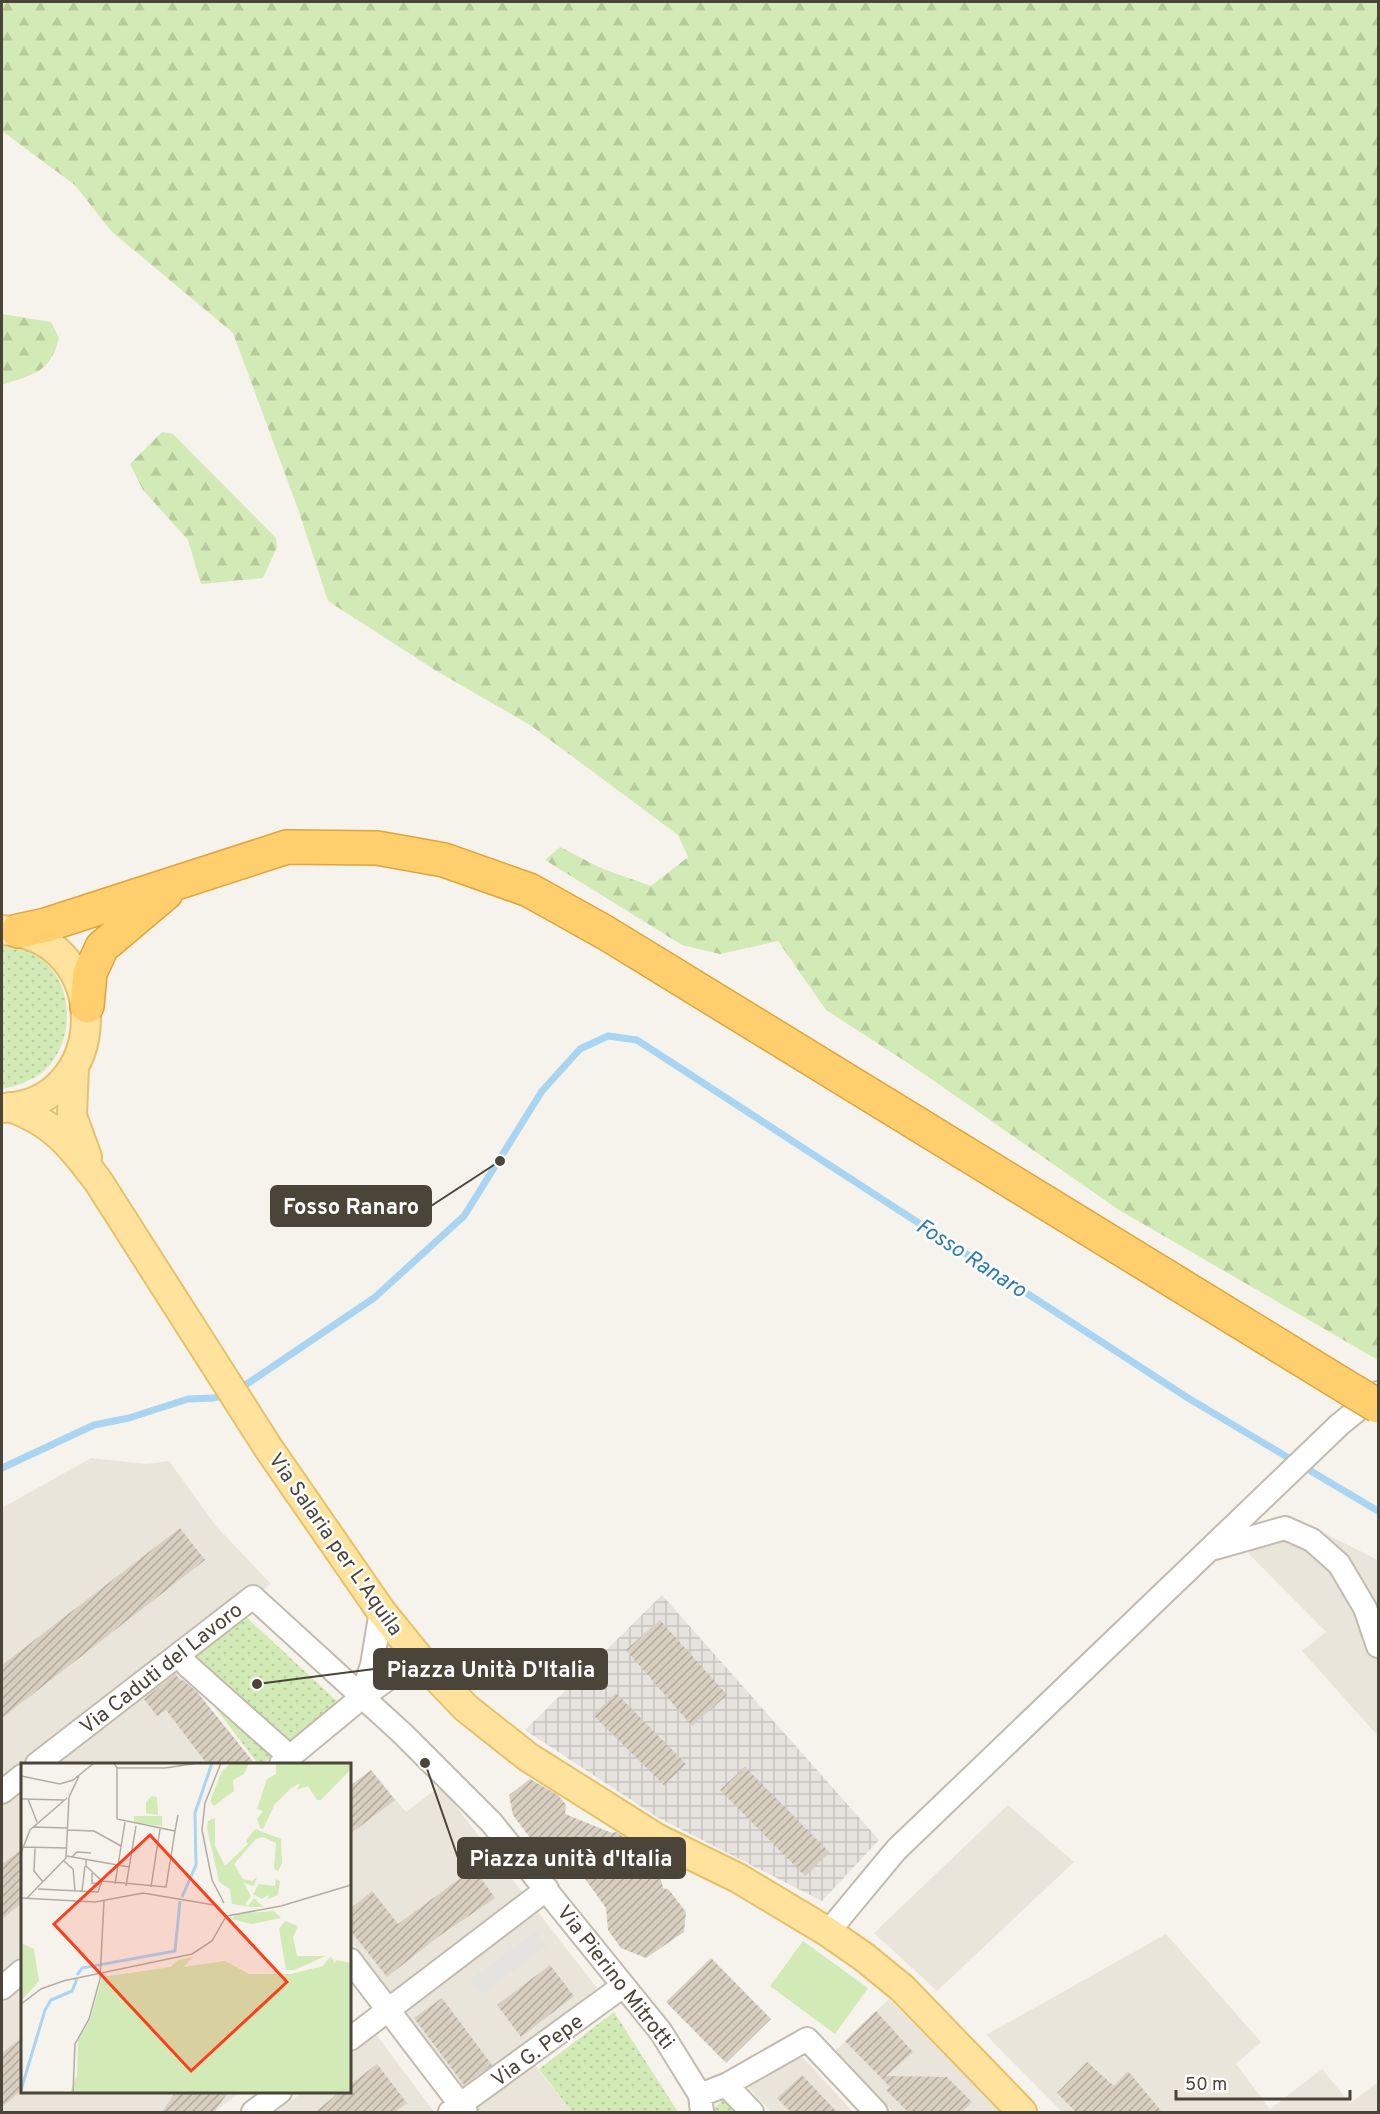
<svg xmlns="http://www.w3.org/2000/svg" width="1380" height="2114" font-family="Overpass,sans-serif">
<style>
.residential{fill:#eae5da}
.industrial{fill:url(#industrial-grid)}
.grass{fill:url(#grass-dots)}
.forest{fill:url(#forest-firs)}
.pitch{fill:#d2eab5}
.parking{fill:#e5e3e0}
.lines{fill:none;stroke-linecap:round;stroke-linejoin:round}
.stream{stroke:#a9d4f2;stroke-width:7}
.building{fill:url(#building-hatch)}
.minor-casing{stroke:#c2bbae;stroke-width:26}
.major-casing{stroke:#e6c16a;stroke-width:32}
.highway-casing{stroke:#e0a43c;stroke-width:36}
.minor{stroke:#fff;stroke-width:22}
.major{stroke:#ffe39c;stroke-width:28}
.highway{stroke:#ffcf6e;stroke-width:33}
.highway-bridge-casing{stroke:#e0a43c;stroke-width:36;stroke-linecap:butt}
.highway-bridge{stroke:#ffcf6e;stroke-width:33}
.labels{text-anchor:middle;stroke-width:5;stroke-linejoin:round;paint-order:stroke}
.street-label{font-size:21px;fill:#4b4439;stroke:#fff}
.water-label{font-size:22px;font-style:italic;fill:#2e7ab2;stroke:#fff}
.inset-river{fill:none;stroke:#a9d4f2;stroke-width:3}
.inset-road{fill:none;stroke:#b2ada4;stroke-width:1.5}
.view{fill:#fc3f1d;fill-opacity:0.15;stroke:#fc3f1d;stroke-width:3}
.inset-edge{fill:none;stroke:#4b4439;stroke-width:3}
.leader{fill:none;stroke:#4b4439;stroke-width:2}
.callout-dot{fill:#4b4439;stroke:#fff;stroke-width:2}
.callout{fill:#4b4439;stroke:#4b4439;stroke-width:2}
.callout-label{font-size:22px;text-anchor:middle;font-weight:bold;fill:#fff}
</style>
<defs>
<pattern id="industrial-grid" width="8" height="8" patternUnits="userSpaceOnUse" patternTransform="scale(1.5)"><rect width="8" height="8" fill="#e6e2dd"/><path d="M0 4h8M4 0v8" fill="none" stroke="#c7c3be"/></pattern>
<pattern id="grass-dots" width="8" height="8" patternUnits="userSpaceOnUse" patternTransform="scale(1.5)"><rect width="8" height="8" fill="#d2eab5"/><path d="M2 2h.1M6 6h.1" fill="none" stroke="#b6ca9c" stroke-width="1.8" stroke-linecap="round"/></pattern>
<pattern id="forest-firs" width="22" height="20" patternUnits="userSpaceOnUse" patternTransform="scale(1.5)"><rect width="22" height="20" fill="#d2eab5"/><path d="M5 1l3.5 6h-7zM16 11l3.5 6h-7z" fill="#b6ca9c"/></pattern>
<pattern id="building-hatch" width="6" height="6" patternUnits="userSpaceOnUse" patternTransform="scale(1.5)"><rect width="6" height="6" fill="#d8cfc1"/><path d="M-1 1l2-2M0 6l6-6M5 7l2-2" fill="none" stroke="#b1aa9e"/></pattern>
</defs>
<rect width="100%" height="100%" fill="#f6f3ec"/>
<path class="residential" d="M91,1458L147,1464L169,1461L216,1526L271,1584L253,1597L186,1678L255,1764H22V2092H241L214,2112H2V1508Z
M1294,1518L1378,1560V1736L1302,1651L1326,1632L1248,1553Z
M371,1770L406,1812L440,1786L597,1988L522,2049L572,2112H479L350,1940V1786Z
M1008,1805L1074,1862L937,1991L874,1933Z
M1166,1934L1261,2042L1236,2064L1270,2109L1322,2069L1350,2103L1378,2082V2112H1062L986,2035Z
M889,1999L1001,2112H893L835,2051Z
M376,2034L434,2112H276L303,2092H350V2055Z
M801,2055L853,2112H771L746,2085Z"/>
<path class="industrial" d="M662,1595L879,1840L822,1901L657,1817L525,1730Z"/>
<path class="grass" d="M2,943C10,945 20,947 28,951C74,971 79,1037 45,1070C33,1081 18,1085 3,1089Z
M243,1614L339,1703L262,1764H258L182,1664Z
M614,2012L678,2112H572L539,2069Z
M723,2100L734,2112H714L713,2109Z"/>
<path class="forest" d="M2,2H1378V1360L1119,1210L914,1067L826,1010L778,941L720,954L682,945L545,860L560,847L603,869L651,886L688,857L678,835L530,725L435,670L328,601L298,509L233,333L111,231L75,185L2,131Z
M2,314L51,322L59,338C49,375 34,373 2,385Z
M162,432L173,434L276,538L277,547L263,578L201,584L188,540L143,490L130,464Z"/>
<path class="pitch" d="M803,1941L868,1988L835,2034L770,1986Z"/>
<path class="parking" d="M536,1931L547,1946L481,1995L470,1980Z"/>
<g class="lines">
<path class="stream" d="M238,1390L374,1298L464,1216L542,1091L580,1049L608,1036L637,1040L1188,1398L1378,1511
M2,1468L94,1425L129,1418L188,1399L214,1398L228,1394"/>
</g>
<path class="building" d="M180,1528L205,1560L2,1718V1665Z
M660,1620L727,1695L692,1726L626,1650Z
M175,1674L181,1681L183,1680L197,1692L255,1764H207L166,1710L157,1716L144,1699Z
M616,1693L686,1764L664,1785L593,1715Z
M745,1767L829,1852L805,1876L720,1790Z
M371,1770L395,1800L350,1834V1786Z
M530,1779L558,1795L566,1805L565,1814L612,1833L616,1832L627,1839L639,1853V1861L648,1863L661,1880L663,1888L669,1890L686,1912L684,1932L646,1958L621,1948L608,1930L606,1908L580,1872L548,1862L513,1815L509,1795Z
M22,1849V1903L2,1919V1864Z
M474,1868L495,1898L438,1937L387,1977L350,1930V1909L372,1891L398,1924Z
M711,1958L771,2019L726,2063L666,2002Z
M550,1965L574,1996L521,2037L497,2005Z
M442,1998L492,2065L464,2085L414,2018Z
M876,2011L913,2052L886,2076L947,2077L972,2102L962,2112H908L886,2090L890,2087L845,2041Z
M22,2037V2090L2,2107V2053Z
M1087,2062L1114,2086L1128,2071L1162,2112H1076L1057,2093Z
M377,2064L407,2103L395,2112H315L341,2091H350V2085Z
M802,2075L837,2112H791L777,2098Z
M176,2091H229L214,2112H162Z"/>
<g class="lines">
<g class="minor-casing">
<path id="minor" d="M1215,1548L1285,1528L1312,1540L1339,1564L1365,1608L1378,1646
M381,1611L372,1665L361,1698L389,1678L423,1663
M180,1654L187,1665L290,1757
M37,1764L253,1597L403,1734L491,1822L661,2032L700,2095L702,2112
M281,1764L361,1698
M2,1792L22,1776
M828,1932L896,1850L1339,1425L1378,1393
M350,1960L466,2112
M2,1988L22,1971
M350,2039L547,1889
M726,2085L752,2112
M700,2095L726,2085L807,2039L876,2112
M253,2112L280,2092
M450,2112L623,1986"/>
</g>
<g class="major-casing">
<path id="major" d="M2,930C116,936 111,1104 4,1108
M74,1066L72,1116L87,1157
M10,1107C53,1122 71,1145 98,1181L269,1449L381,1611L423,1663L466,1708L528,1757L658,1839L738,1878L828,1932L864,1957L902,1988L1022,2112"/>
</g>
<g class="highway-casing">
<path id="highway" d="M18,931L46,925L287,847L377,848L444,860L529,890L606,933L1353,1391
M87,1006L90,973L102,947L166,893"/>
</g>
<use href="#minor" class="minor"/>
<use href="#major" class="major"/>
<use href="#highway" class="highway"/>
<g class="highway-bridge-casing">
<path id="highway-bridge" d="M1353,1391L1378,1406"/>
</g>
<use href="#highway-bridge" class="highway-bridge"/>
</g>
<g class="labels">
<g class="street-label">
<text transform="translate(336 1544) rotate(55)" y="7">Via Salaria per L'Aquila</text>
<text transform="translate(161 1668) rotate(-38)" y="7">Via Caduti del Lavoro</text>
<text transform="translate(616 1977) rotate(52)" y="7">Via Pierino Mitrotti</text>
<text transform="translate(537 2050) rotate(-36)" y="7">Via G. Pepe</text>
</g>
<g class="water-label">
<text transform="translate(972 1257) rotate(33)" y="8">Fosso Ranaro</text>
</g>
</g>
<g transform="translate(21 1763)">
<rect width="330" height="330" fill="#f6f3ec"/>
<path d="M210,0H228L223,11L212,17L213,28L193,43L189,38L201,8ZM255,0H330V6L300,37H296L287,23L276,27L279,20L269,26L254,41L242,66L239,65L236,56L242,48L236,46L246,16L255,11ZM131,33L136,34L137,52L125,50V39ZM194,55V83L204,103L227,81L225,78L234,66L260,76L261,100L257,108L253,106L255,80L242,74L235,76L213,101L222,116L231,118L236,114L233,123L223,120L230,133L224,141L227,143L233,135L242,144H230L211,141L209,126L198,119L186,65L187,58ZM255,116L259,118L257,132L247,136V132L241,136L232,131L238,121L254,123ZM253,148L260,155L231,161L210,156L216,151ZM264,158L277,163L272,174L276,193H305L273,207H265L258,166ZM0,180L13,186L18,218L0,238ZM310,193L314,201L315,197L330,200V330H49L56,312L57,277L69,257L81,214L150,204L157,197L172,194L162,204L204,198L228,211H270L302,203Z" fill="#d2eab5"/>
<path d="M113,53H141V63L113,60Z" fill="#d2eab5"/>
<path class="inset-river" d="M161,134L175,102L174,50L191,0M56,212L61,205L154,188L159,138M0,327L24,247L30,237L51,228L56,216"/>
<path class="inset-road" d="M93,0L96,5H144L177,0M200,0L184,40L181,67L191,117L203,140M96,5V56L154,68L157,52M0,13L39,21L52,17L73,0M0,36L43,37M7,36L16,59M12,64L46,65M46,67L73,68L100,83M2,84L46,85M14,85L13,108L22,119M0,90L9,67L46,35M46,93L108,104M51,94L56,89L70,90M65,96V103L81,118L145,124L154,68M43,98L52,106L54,127M71,110V120L79,121M94,121L104,59M105,123L115,63M130,124L139,66M17,126L77,129L81,118M61,128L64,103M0,135L74,139L122,130L193,142M6,135L45,95L48,34L58,13M206,153L260,143L330,122M0,241L20,226L42,218L171,191L191,178L204,155M52,330L54,281L68,256L79,216L83,138"/>
<path class="view" d="M129,72L266,219L170,308L33,161Z"/>
<rect width="330" height="330" class="inset-edge"/>
</g>
<path class="leader" d="M500 1161L431 1206M257 1684L374 1669M425 1763L458 1858"/>
<g class="callout-dot">
<circle cx="500" cy="1161" r="6"/>
<circle cx="257" cy="1684" r="6"/>
<circle cx="425" cy="1763" r="6"/>
</g>
<g class="callout">
<rect x="271" y="1186" width="160" height="40" rx="6"/>
<rect x="374" y="1649" width="233" height="40" rx="6"/>
<rect x="458" y="1838" width="227" height="40" rx="6"/>
</g>
<g class="callout-label">
<text x="351" y="1214">Fosso Ranaro</text>
<text x="491" y="1677">Piazza Unità D'Italia</text>
<text x="571" y="1866">Piazza unità d'Italia</text>
</g>
<rect width="1380" height="2114" fill="none" stroke="#4b4439" stroke-width="6"/>
<path d="M1176 2090v9h174v-9" fill="none" stroke="#4b4439" stroke-width="3"/>
<text x="1185" y="2090" font-size="18" fill="#4b4439" stroke="#ffffff" stroke-width="4.5" paint-order="stroke">50 m</text>
</svg>
